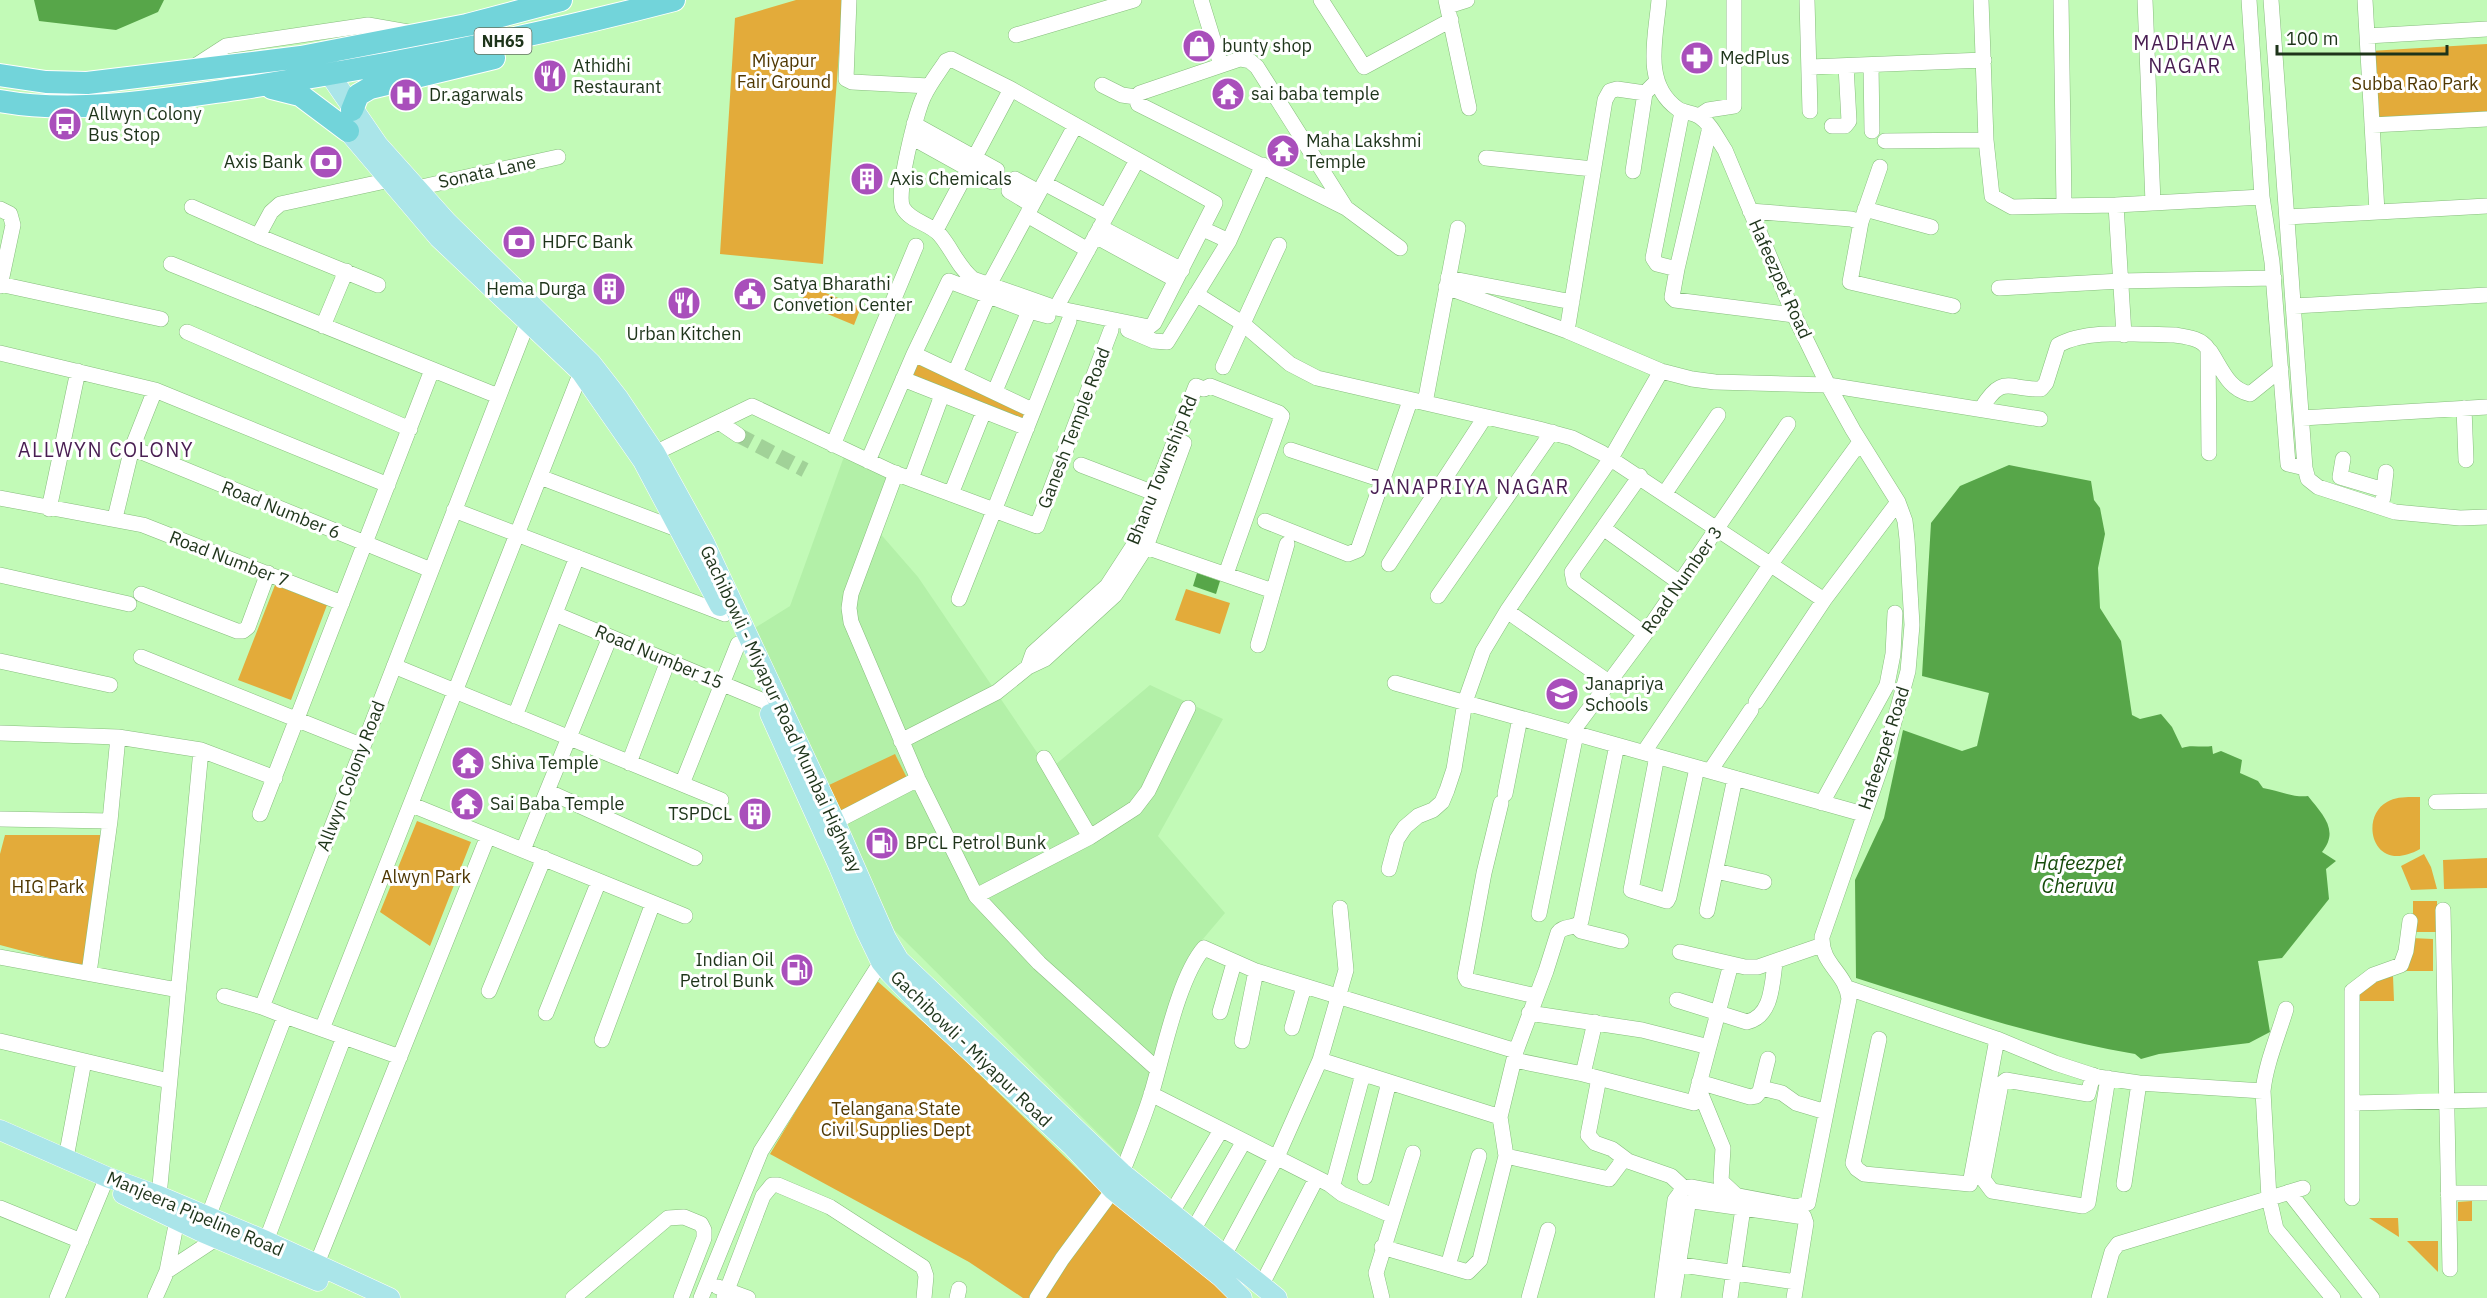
<svg xmlns="http://www.w3.org/2000/svg" width="2487" height="1298" font-family="'IBM Plex Sans',sans-serif">
<style>
.built{fill:#b3f0a8}
.green{fill:#e3ab3a}
.water{fill:#57a649}
.lines{fill:none;stroke-linecap:round;stroke-linejoin:round}
.minor-tunnel{stroke:#a1d298;stroke-width:15;stroke-dasharray:15 8;stroke-linecap:butt}
.minor-casing{stroke:#87bd7d;stroke-width:16}
.major-casing{stroke:#fff;stroke-width:21}
.highway-casing{stroke:#fff;stroke-width:24}
.minor{stroke:#fff;stroke-width:15}
.major{stroke:#aae5e9;stroke-width:20}
.highway{stroke:#72d4da;stroke-width:22}
.labels{text-anchor:middle;stroke-width:6;stroke-linejoin:round;paint-order:stroke}
.shield{fill:#fff;stroke:#62715f;stroke-width:1.5}
.shield-label{font-size:16px;font-weight:bold;fill:#1e341a}
.poi-label{font-size:18px;fill:#1e341a;stroke:#fff;text-anchor:start}
.park-label{font-size:18px;fill:#503803;stroke:#fff}
.street-label{font-size:18px;fill:#1e341a;stroke:#fff}
.neighbourhood-label{font-size:20px;letter-spacing:1.5px;fill:#491e52;stroke:#fff}
.water-label{font-size:20px;font-style:italic;fill:#164b0b;stroke:#fff}
</style>
<rect width="100%" height="100%" fill="#c2fab7"/>
<path class="built" d="M846,451L892,472L871,523L918,577L1049,770L1150,685L1223,719L1158,836L1225,913L1192,952L1126,1161L890,926L753,629L790,606Z"/>
<path class="green" d="M796,0H843L823,264L720,254L735,18Z
M2487,44V115L2374,122L2370,51Z
M808,286L861,307L854,325L801,303Z
M914,354L1032,410L1027,428L903,379Z
M275,585L327,605L291,700L238,680Z
M1186,589L1230,603L1220,634L1175,620Z
M895,754L908,780L842,812L829,785Z
M2420,797V849C2372,876 2359,817 2387,802C2397,796 2409,797 2420,797Z
M417,821L471,842L430,946L380,912Z
M5,835H107L83,967L0,945V854Z
M2424,854L2431,867L2437,889L2411,890L2401,866Z
M2487,858V888L2444,889L2443,860Z
M2413,901H2437V932H2413Z
M2411,938L2433,939V971H2400Z
M2393,976L2394,1001H2359L2356,997L2371,982Z
M875,979L949,1045L1095,1186L1234,1298H1023L969,1262L770,1154Z
M2472,1201V1221H2458V1202Z
M2369,1218H2398L2399,1237Z
M2407,1241H2438V1272Z"/>
<path class="water" d="M34,0H164L158,12L116,30L39,21Z
M2009,465L2091,481L2094,500L2100,508L2105,534L2098,568L2100,608L2121,641L2132,715L2140,719L2161,714L2172,727L2182,748C2191,744 2201,748 2212,746L2213,754L2221,751L2242,760L2240,773L2258,781L2263,788C2277,790 2294,798 2308,796C2322,814 2340,830 2322,852L2336,861L2326,869L2329,899L2282,958L2258,961L2270,1032L2249,1043L2159,1054L2141,1059L2135,1054C2040,1038 1948,1007 1856,978L1855,880L1884,818L1903,730L1962,751L1977,746L1989,693L1922,676L1931,523L1960,486Z
M1197,573L1220,581L1216,594L1193,586Z"/>
<g class="lines">
<path class="minor-tunnel" d="M738,435L805,470"/>
<g class="minor-casing">
<path id="minor" d="M849,0L846,79L852,82L929,86
M1201,0L1221,65
M1321,0L1364,67L1451,20
M1446,0L1469,108
M1659,0C1656,37 1642,84 1678,109C1684,113 1693,112 1700,117C1711,124 1718,140 1725,150L1794,315L1828,385L1853,430L1898,502L1905,521L1907,539L1912,625L1908,671L1885,755L1822,937C1821,965 1846,972 1849,999L1808,1203L1797,1207L1692,1187L1684,1188L1675,1200L1662,1298
M1807,0L1810,111
M1981,0L1986,140L1992,196L2012,207L2116,205L2262,197L2272,262L2288,464L2305,468
M2061,0L2064,205
M2145,0L2153,203
M2249,0L2262,197
M2271,0L2305,468L2308,479L2318,487L2395,512L2460,518L2487,517
M2365,0L2377,212
M1448,6L1467,0
M1016,35L1134,0
M2367,36L2487,29
M951,59L1011,89L1215,203L1154,323L1149,327L1056,308L973,279C958,267 952,249 940,235C930,223 911,222 903,208C895,194 916,112 924,96C930,83 939,72 946,61Z
M1871,65L1872,131
M1810,67L1984,60
M192,68L226,46L368,25L408,32
M1102,85L1122,95L1136,97L1140,93L1240,59L1250,61L1257,67L1346,208
M1136,97L1138,104L1346,208L1400,248
M1682,112L1653,258L1657,264L1677,269L1672,297L1675,300L1794,315
M1699,116L1708,110L1734,106V0
M914,124L997,170
M2372,125L2487,119
M1832,126H1845L1849,121L1846,66
M911,137L992,182
M1885,141L1986,140
M1486,158L1593,169
M1880,167L1861,222L1850,282L1953,306
M1633,171L1645,93
M1015,179L1039,192
M1044,183L1106,216
M417,188L558,157
M1009,191L1032,205
M2116,205L2124,335
M192,207L258,236
M0,209L10,214L13,225L0,286
M1865,209L1931,227
M1750,211L1851,219L1861,222
M1027,215L1088,250
M2287,217L2487,206
M1100,227L1182,270
M1203,229L1229,241
M936,230L1011,89
M1095,236L1176,280
M171,264L498,396
M1677,269L1710,127
M1448,278L1572,302
M0,284L161,319
M378,285L258,236L271,212L280,204L390,180
M989,285L1075,126
M1446,287L1567,331L1661,371L1692,379L1715,382L1828,385L2040,419
M1999,288L2121,281L2274,278
M1196,294L1242,323L1290,364L1317,378L1539,429L1572,438L1602,453L1824,600
M2294,306L2487,295
M1056,308L1137,160
M323,326L346,271
M1128,330L1154,341L1167,342L1229,241L1263,165
M1567,331L1605,100L1610,91L1617,89L1645,93L1656,82
M187,332L410,429
M2210,351C2222,369 2228,389 2250,394L2281,369
M0,353L155,390L388,485
M914,354L1032,410
M1223,367L1279,245
M955,373L988,297
M903,379L1027,428
M995,391L1029,311
M1425,403L1458,228
M2464,408L2466,460
M1981,409C2003,373 2008,390 2041,389L2046,383L2058,345C2088,328 2140,335 2175,335C2187,337 2201,338 2208,349L2209,453
M2302,418L2487,407
M719,422L738,435
M833,445L916,246
M132,448L431,570
M1291,450L1382,480
M655,453L752,406L892,472L1037,526L1111,330
M2343,459L2340,477L2384,490
M868,461L914,354L949,281L1029,311L1048,316
M1081,465L1154,493
M896,473L851,594L849,608L851,622L918,779L976,896L1039,963L1157,1069
M1640,476L1572,572L1574,582L1645,634
M540,477L682,531
M911,479L942,395
M1665,493L1718,415
M951,494L984,411
M0,498L143,525L342,603
M2383,498L2386,472
M49,509L78,371
M454,510L725,614
M115,518L132,448L155,390
M1265,521L1348,554L1358,550L1410,401
M1603,528L1680,583
M1137,544L1273,591
M1389,564L1485,417
M0,575L129,604
M141,594L237,631H243L248,627L268,573
M1438,596L1552,432
M959,599L1069,321
M1507,611L1610,683
M555,614L764,701
M1258,645L1287,544
M141,657L363,746
M0,661L110,685
M394,666L721,800
M1028,667L1033,653L1107,586L1135,543L1196,386L1204,389L1210,386L1279,413L1282,416L1226,574
M1395,683L1863,814
M1756,702L1824,600L1898,502
M515,716L577,557
M1572,732L1645,634L1788,424
M0,733L118,737L201,750L275,778
M901,741L997,692L1028,667L1045,659L1115,595L1146,547L1184,443
M1644,752L1770,565L1860,442
M1657,756L1631,890L1667,901L1669,897L1697,768
M1044,758L1090,837
M629,763L668,661
M1710,771L1751,710
M682,784L738,644
M547,791L695,858
M1505,794L1520,718
M2436,802L2487,801
M1501,803L1484,873L1465,976L1467,980L1536,996
M1822,803L1887,685L1893,654L1895,613
M412,805L685,916
M260,814L432,370
M0,819L110,821
M835,822L918,779
M523,850L610,637
M1389,869L1397,839L1405,827L1418,816L1433,810L1442,802L1447,790L1454,769L1465,702L1483,651L1507,611L1611,458L1661,371
M1716,871L1764,882
M976,896L1090,837L1135,808L1148,791L1188,708
M2443,910L2450,1269
M1707,911L1735,778
M1539,914L1576,734
M1576,926L1581,931L1621,941
M1680,952L1745,967H1758L1822,945
M0,957L178,990
M89,973L110,821L118,737
M1848,988L1997,1039L2055,1063L2098,1077L2139,1083L2124,1184
M489,991L544,858
M224,996L262,1007
M1677,1000L1747,1022C1772,1016 1772,985 1775,963
M1220,1012L1234,963
M546,1013L599,881
M1529,1013L1642,1030L1709,1047
M285,1016L400,1057
M1292,1028L1304,987
M322,1029L581,372
M1879,1039L1853,1163L1857,1169L1864,1174L1970,1184L1997,1039
M602,1040L653,903
M0,1041L169,1081
M1242,1041L1256,971
M1320,1060L1500,1117
M1514,1060L1583,1074L1694,1103L1731,964
M1583,1074L1595,1022
M2093,1075L2088,1094L2006,1080L2001,1084L1983,1179L1992,1191L2083,1206L2088,1203L2108,1078
M1599,1078L1588,1135L1595,1143L1612,1149L1628,1161L1671,1176L1684,1188
M1699,1082L1750,1097L1756,1096L1760,1091L1768,1059
M2139,1083L2263,1091L2269,1198L2276,1229L2333,1298
M1698,1087L1723,1148L1721,1181L1735,1194
M1761,1088L1782,1093L1796,1103L1826,1112
M2263,1091C2266,1063 2278,1036 2286,1009
M1151,1094L1329,1184L1334,1181L1363,1074
M2352,1103L2487,1100
M1506,1156L1609,1179L1624,1159
M66,1158L84,1061
M1122,1173C1132,1147 1143,1121 1151,1095C1163,1056 1178,978 1204,948L1256,971L1516,1051
M1365,1177L1389,1082
M1329,1184L1342,1194L1393,1216
M2289,1192L2372,1298
M2448,1193H2487
M159,1196L201,750
M2352,1198V991L2373,975L2401,965L2406,951L2410,921
M0,1208L81,1241
M1172,1212L1221,1130
M208,1217L285,1016L262,1007L528,321
M1188,1239L1244,1141
M266,1241L344,1037
M1382,1247L1468,1272L1480,1260L1506,1156L1500,1117L1516,1051L1546,971L1558,933C1564,924 1576,930 1581,921L1617,745
M1223,1254L1228,1248L1277,1157L1320,1060L1346,970L1340,908
M1669,1263L1796,1282
M316,1266L488,836
M1448,1266L1479,1156
M167,1271L217,1238
M1261,1286L1316,1179
M718,1287L748,1298
M57,1298L107,1177
M155,1298L167,1271L177,1220
M573,1298L668,1218L684,1217L701,1224L704,1230V1238L681,1298
M701,1298L761,1151L881,962
M724,1298L763,1196L772,1185H778L830,1207L923,1267L926,1276L924,1298
M957,1298L959,1289
M1037,1298L1062,1259L1113,1190
M1382,1298L1376,1273L1413,1153
M1529,1298L1548,1230
M1673,1298L1688,1205L1693,1201L1804,1217L1806,1223L1794,1298
M1730,1298L1743,1208
M2099,1298L2112,1252L2118,1244L2303,1188"/>
</g>
<g class="major-casing">
<path id="major" d="M327,61L330,75L378,145L447,222L591,363L619,399L655,453L704,542L835,822L886,938L899,960L1122,1173L1277,1298
M348,131L439,238L581,372L643,461L720,606
M770,714L839,867L866,931L881,962L890,973L925,1009L1072,1146L1113,1190L1221,1277L1242,1298
M0,1130L107,1177L159,1196L266,1241L390,1298
M123,1194L202,1232L318,1281"/>
</g>
<g class="highway-casing">
<path id="highway" d="M0,75L46,82L87,83L301,57L467,25L561,0
M272,88L300,95L348,131
M0,101C78,115 165,99 243,88C389,66 532,37 674,0
M352,110L358,95L370,88L494,58"/>
</g>
<use href="#minor" class="minor"/>
<use href="#major" class="major"/>
<use href="#highway" class="highway"/>
</g>
<defs>
<g id="shop-disc" transform="scale(1.725)"><circle r="9.5" fill="#a94fbb" stroke="#fff"/><path d="M-5-2.5h2.3a2.7 3.5 0 0 1 5.4 0H5L5.5 6h-11ZM-1.5-2.5h3a1.5 2.3 0 0 0-3 0Z" fill="#fff"/></g>
<g id="pharmacy-disc" transform="scale(1.725)"><circle r="9.5" fill="#a94fbb" stroke="#fff"/><path d="M-2-6h4v4h4v4h-4v4h-4v-4h-4v-4h4Z" fill="#fff"/></g>
<g id="restaurant-disc" transform="scale(1.725)"><circle r="9.5" fill="#a94fbb" stroke="#fff"/><path d="M-5-6h1v4h1v-4h1v4h1v-4h1v5L-1.5 .5V6h-2V.5L-5-1ZM5-6V6H3V1.5H1.5Q1.5-4 5-6Z" fill="#fff"/></g>
<g id="temple-disc" transform="scale(1.725)"><circle r="9.5" fill="#a94fbb" stroke="#fff"/><path d="M0-6L5-2H3V0L6.5 2.5H4V6H1.5V3h-3V6H-4V2.5H-6.5L-3 0V-2H-5Z" fill="#fff"/></g>
<g id="hospital-disc" transform="scale(1.725)"><circle r="9.5" fill="#a94fbb" stroke="#fff"/><path d="M-5-5h3v3.5h4V-5h3V5h-3V1.5h-4V5h-3Z" fill="#fff"/></g>
<g id="bus-disc" transform="scale(1.725)"><circle r="9.5" fill="#a94fbb" stroke="#fff"/><path d="M-5-6H5V4H4V6H2V4H-2V6H-4V4H-5ZM-3.5-4V0h7V-4ZM-3.5 1.2v1.5H-2V1.2ZM2 1.2v1.5H3.5V1.2Z" fill="#fff"/></g>
<g id="bank-disc" transform="scale(1.725)"><circle r="9.5" fill="#a94fbb" stroke="#fff"/><path d="M-6-4H6V4H-6ZM0-2.3a2.3 2.3 0 1 0 0 4.6a2.3 2.3 0 1 0 0-4.6Z" fill="#fff"/></g>
<g id="building-disc" transform="scale(1.725)"><circle r="9.5" fill="#a94fbb" stroke="#fff"/><path d="M-4-6H4V6H1V3H-1V6H-4ZM-2.5-4.3h1.7v1.8h-1.7ZM.8-4.3h1.7v1.8H.8ZM-2.5-1h1.7V.8h-1.7ZM.8-1h1.7V.8H.8Z" fill="#fff"/></g>
<g id="civic-disc" transform="scale(1.725)"><circle r="9.5" fill="#a94fbb" stroke="#fff"/><path d="M-.6-6.5H3V-4.5H.6V-3L4-1V1h2V6H-6V1h2V-1L-.6-3ZM-1.2 2.5V6h2.4V2.5Z" fill="#fff"/></g>
<g id="school-disc" transform="scale(1.725)"><circle r="9.5" fill="#a94fbb" stroke="#fff"/><path d="M0-5L7-2L0 1L-7-2ZM-4 1L0 2.5L4 1V4Q0 6-4 4Z" fill="#fff"/></g>
<g id="fuel-disc" transform="scale(1.725)"><circle r="9.5" fill="#a94fbb" stroke="#fff"/><path d="M-5.5-6h7V0h2V4h1.3V-2.5L3-4.5l.8-.8L6-3V5H2.5V1h-1V6h-7ZM-4.2-4.7v3.2H.2V-4.7Z" fill="#fff"/></g>
</defs>
<g fill-rule="evenodd">
<use href="#shop-disc" x="1199" y="46"/>
<use href="#pharmacy-disc" x="1697" y="58"/>
<use href="#restaurant-disc" x="550" y="76"/>
<use href="#temple-disc" x="1228" y="94"/>
<use href="#hospital-disc" x="406" y="95"/>
<use href="#bus-disc" x="65" y="124"/>
<use href="#temple-disc" x="1283" y="151"/>
<use href="#bank-disc" x="326" y="162"/>
<use href="#building-disc" x="867" y="179"/>
<use href="#bank-disc" x="519" y="242"/>
<use href="#building-disc" x="609" y="289"/>
<use href="#civic-disc" x="750" y="294"/>
<use href="#restaurant-disc" x="684" y="303"/>
<use href="#school-disc" x="1562" y="694"/>
<use href="#temple-disc" x="468" y="763"/>
<use href="#temple-disc" x="467" y="804"/>
<use href="#building-disc" x="755" y="814"/>
<use href="#fuel-disc" x="882" y="843"/>
<use href="#fuel-disc" x="797" y="970"/>
</g>
<g class="labels">
<rect class="shield" x="474.5" y="28" width="57" height="26" rx="4.5"/>
<g class="shield-label">
<text x="503" y="47">NH65</text>
</g>
<g class="poi-label">
<text x="1222" y="52">bunty shop</text>
<text x="1720" y="64">MedPlus</text>
<text x="573" y="72">Athidhi<tspan x="573" dy="21">Restaurant</tspan></text>
<text x="1251" y="100">sai baba temple</text>
<text x="429" y="101">Dr.agarwals</text>
<text x="88" y="120">Allwyn Colony<tspan x="88" dy="21">Bus Stop</tspan></text>
<text x="1306" y="147">Maha Lakshmi<tspan x="1306" dy="21">Temple</tspan></text>
<text x="303" y="168" text-anchor="end">Axis Bank</text>
<text x="890" y="185">Axis Chemicals</text>
<text x="542" y="248">HDFC Bank</text>
<text x="773" y="290">Satya Bharathi<tspan x="773" dy="21">Convetion Center</tspan></text>
<text x="586" y="295" text-anchor="end">Hema Durga</text>
<text x="684" y="340" text-anchor="middle">Urban Kitchen</text>
<text x="1585" y="690">Janapriya<tspan x="1585" dy="21">Schools</tspan></text>
<text x="491" y="769">Shiva Temple</text>
<text x="490" y="810">Sai Baba Temple</text>
<text x="732" y="820" text-anchor="end">TSPDCL</text>
<text x="905" y="849">BPCL Petrol Bunk</text>
<text x="774" y="966" text-anchor="end">Indian Oil<tspan x="774" dy="21">Petrol Bunk</tspan></text>
</g>
<g class="park-label">
<text x="784" y="67">Miyapur<tspan x="784" dy="21">Fair Ground</tspan></text>
<text x="2415" y="90">Subba Rao Park</text>
<text x="426" y="883">Alwyn Park</text>
<text x="48" y="893">HIG Park</text>
<text x="896" y="1115">Telangana State<tspan x="896" dy="21">Civil Supplies Dept</tspan></text>
</g>
<g class="street-label">
<text transform="translate(487 172) rotate(-12)" y="6">Sonata Lane</text>
<text transform="translate(1780 279) rotate(66)" y="6">Hafeezpet Road</text>
<text transform="translate(1074 428) rotate(-69)" y="6">Ganesh Temple Road</text>
<text transform="translate(1162 470) rotate(-68)" y="6">Bhanu Township Rd</text>
<text transform="translate(281 510) rotate(22)" y="6">Road Number 6</text>
<text transform="translate(229 559) rotate(21)" y="6">Road Number 7</text>
<text transform="translate(1682 580) rotate(-55)" y="6">Road Number 3</text>
<text transform="translate(659 657) rotate(23)" y="6">Road Number 15</text>
<text transform="translate(781 709) rotate(65)" y="6">Gachibowli - Miyapur Road Mumbai Highway</text>
<text transform="translate(1884 748) rotate(-72)" y="6">Hafeezpet Road</text>
<text transform="translate(351 776) rotate(-69)" y="6">Allwyn Colony Road</text>
<text transform="translate(971 1049) rotate(44)" y="6">Gachibowli - Miyapur Road</text>
<text transform="translate(195 1214) rotate(23)" y="6">Manjeera Pipeline Road</text>
</g>
<g class="neighbourhood-label">
<text x="2185" y="50">MADHAVA<tspan x="2185" dy="23">NAGAR</tspan></text>
<text x="106" y="457">ALLWYN COLONY</text>
<text x="1470" y="494">JANAPRIYA NAGAR</text>
</g>
<g class="water-label">
<text x="2078" y="870">Hafeezpet<tspan x="2078" dy="23">Cheruvu</tspan></text>
</g>
</g>
<path d="M2277 45v9h170v-9" fill="none" stroke="#1e341a" stroke-width="3"/>
<text x="2286" y="45" font-size="18" fill="#1e341a" stroke="#ffffff" stroke-width="4.5" paint-order="stroke">100 m</text>
</svg>
